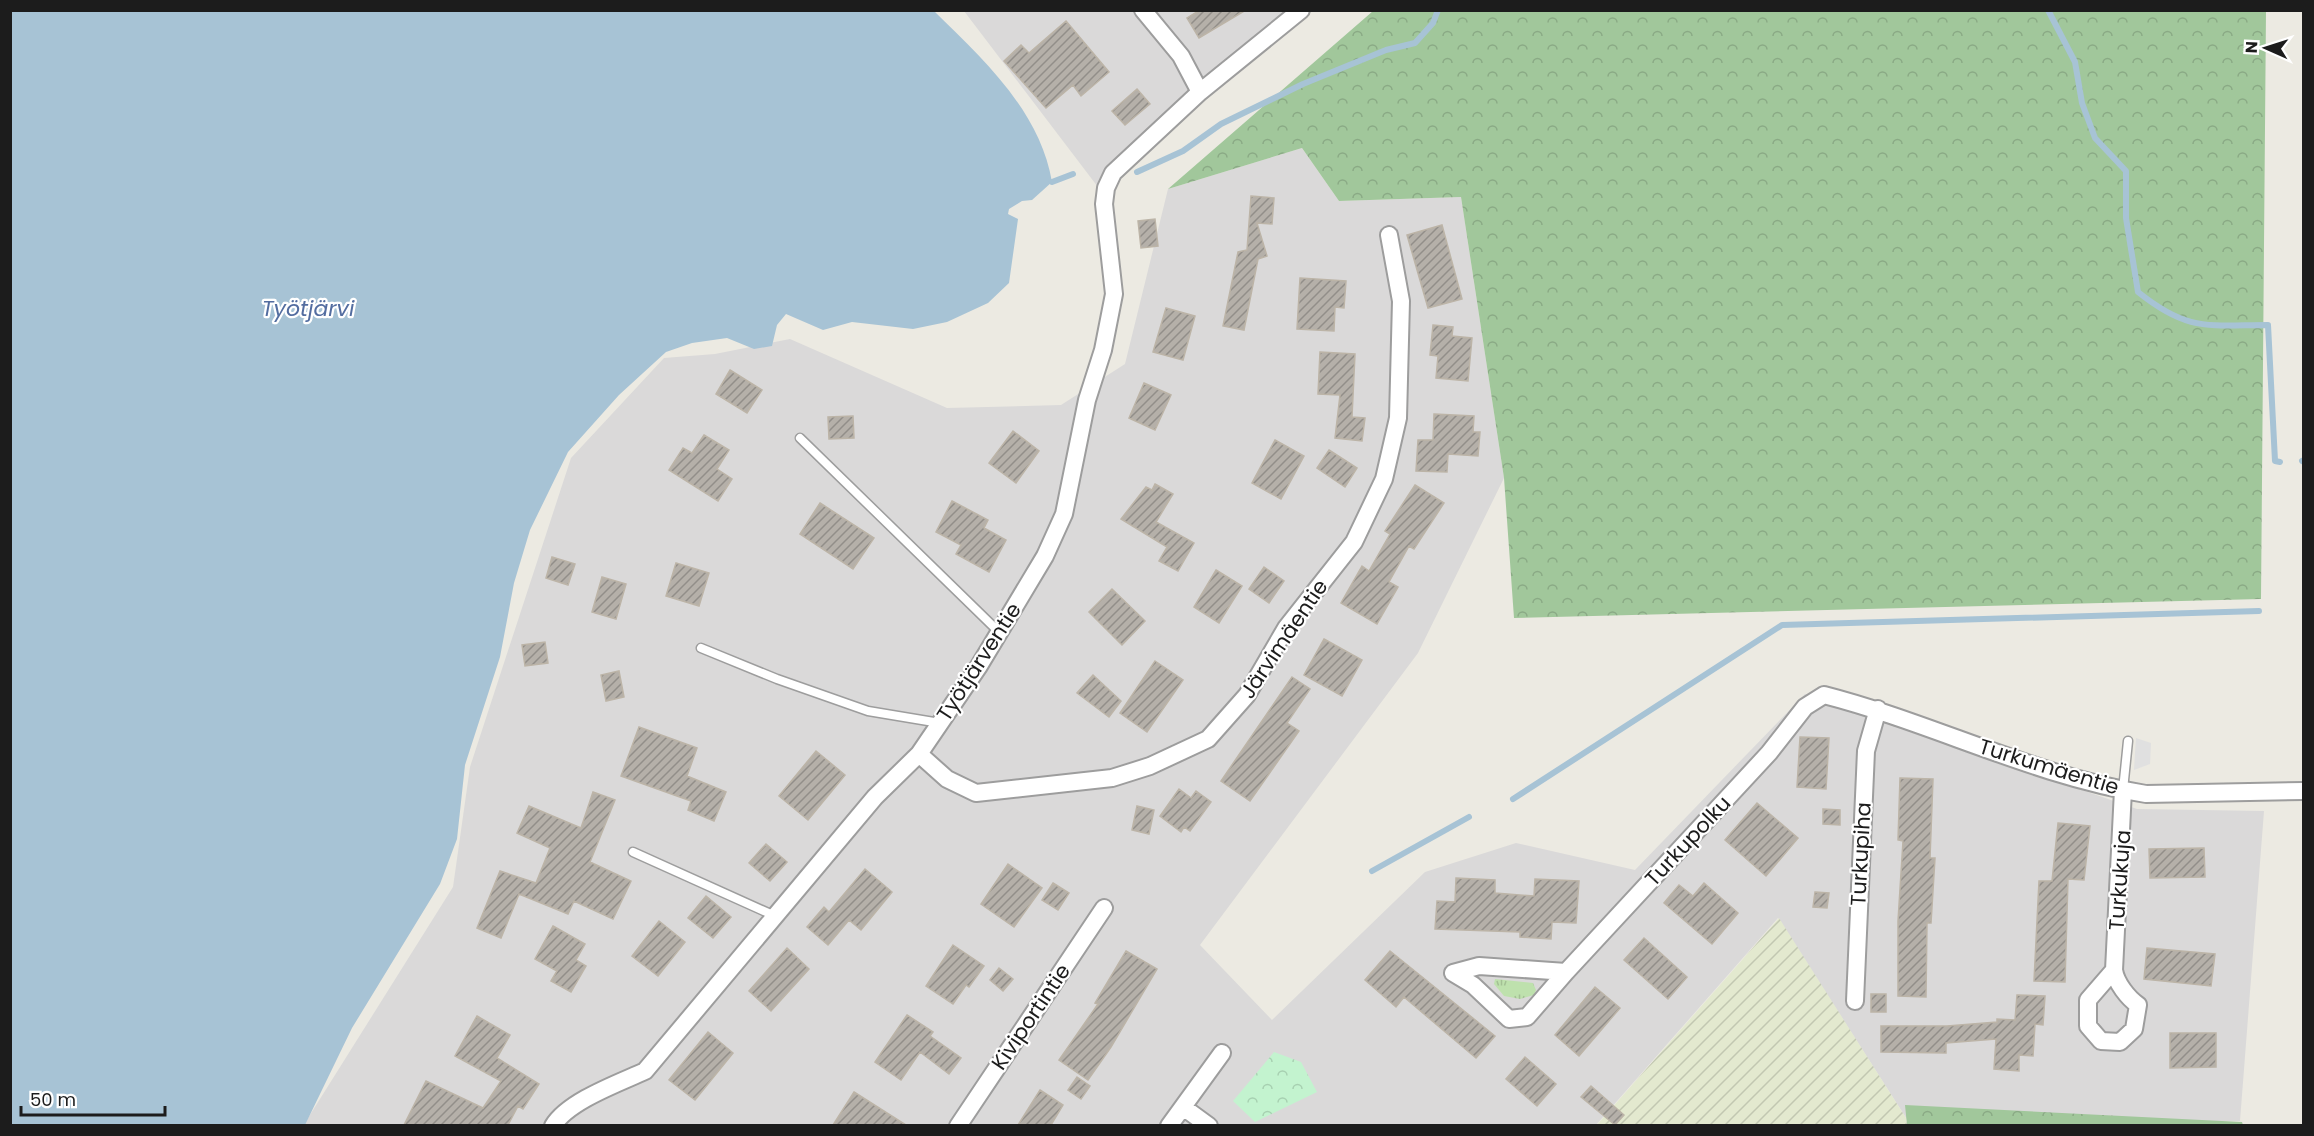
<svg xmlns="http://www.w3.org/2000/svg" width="2314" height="1136" font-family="Poppins,sans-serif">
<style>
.residential{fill:#dad9d9}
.farmland{fill:url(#farmland-furrows)}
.grass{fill:url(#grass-tufts)}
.forest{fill:url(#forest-crowns)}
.park{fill:url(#park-crowns)}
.parking{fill:#e0e0e0}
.water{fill:#a7c3d5}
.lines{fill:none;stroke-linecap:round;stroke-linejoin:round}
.stream{stroke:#a7c3d5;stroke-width:6}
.building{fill:url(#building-hatch);stroke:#bcb4a7;stroke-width:1.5}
.service-casing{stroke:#9d9d9d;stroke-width:11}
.minor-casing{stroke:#9d9d9d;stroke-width:20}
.service{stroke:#fff;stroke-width:8}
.minor{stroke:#fff;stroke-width:16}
.labels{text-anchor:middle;stroke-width:4.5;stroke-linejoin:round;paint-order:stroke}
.street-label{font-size:21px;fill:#1c1c1c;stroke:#fff}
.water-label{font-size:22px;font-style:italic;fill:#536da0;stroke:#fff}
</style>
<defs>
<pattern id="farmland-furrows" width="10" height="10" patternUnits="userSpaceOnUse" patternTransform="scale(1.5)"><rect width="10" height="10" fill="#e3e9cf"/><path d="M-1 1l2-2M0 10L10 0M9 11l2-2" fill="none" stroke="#c2c7b1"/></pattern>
<pattern id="grass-tufts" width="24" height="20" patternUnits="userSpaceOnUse" patternTransform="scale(1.5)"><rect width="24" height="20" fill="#bee1ad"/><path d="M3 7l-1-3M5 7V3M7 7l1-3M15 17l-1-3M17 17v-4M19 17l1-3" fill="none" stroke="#a3c094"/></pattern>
<pattern id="forest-crowns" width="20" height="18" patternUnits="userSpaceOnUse" patternTransform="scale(1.5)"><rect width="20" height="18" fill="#a1c79b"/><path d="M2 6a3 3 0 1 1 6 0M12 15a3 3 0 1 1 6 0" fill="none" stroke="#8aaa85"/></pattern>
<pattern id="park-crowns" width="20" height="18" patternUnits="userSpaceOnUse" patternTransform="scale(1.5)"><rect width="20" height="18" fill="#c3f3cf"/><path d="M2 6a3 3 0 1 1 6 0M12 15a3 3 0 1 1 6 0" fill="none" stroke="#a7d0b1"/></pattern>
<pattern id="building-hatch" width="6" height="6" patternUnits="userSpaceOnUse" patternTransform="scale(1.5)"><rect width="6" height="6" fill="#b5b0a9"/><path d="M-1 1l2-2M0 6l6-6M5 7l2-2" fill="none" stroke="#928e89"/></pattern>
</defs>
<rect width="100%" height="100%" fill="#eceae2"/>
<path class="residential" d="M964,11H1291L1104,195Z
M1302,148L1339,201L1461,197L1504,478L1418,653L1200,945L1272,1020L1425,872L1516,843L1635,870L1805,694L2137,809L2264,811L2240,1121L1910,1124L1778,918L1596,1125L303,1126L453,887L470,767L571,458L664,358L715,354L790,339L947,408L1061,405L1125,364L1168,189Z"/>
<path class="farmland" d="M1779,918L1906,1118L1907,1126H1596Z"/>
<path class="grass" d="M1495,979L1533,983L1536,990L1534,995L1520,999L1504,996L1494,984Z"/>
<path class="forest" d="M1373,11H2266L2261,599L1514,618L1504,478L1461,197L1339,201L1302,148L1168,189Z
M1905,1105L2242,1122L2243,1125H1907Z"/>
<path class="park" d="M1274,1052L1301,1062L1317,1092L1255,1122L1233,1101Z"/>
<path class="parking" d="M2136,738L2151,743L2150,764L2134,770Z"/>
<path class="water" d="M10,11H934C983,59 1040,111 1052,182L1032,200L1022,201L1009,209L1008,214L1018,219L1009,283L988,303L947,322L913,329L852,322L823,330L786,314L777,325L772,346L754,349L727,338L692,343L666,352L619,395L568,452L530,530L514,583L500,657L465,765L457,839L440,884L352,1028L305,1125H11Z"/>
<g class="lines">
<path class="stream" d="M2048,10L2075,62L2082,103L2095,138L2126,171V218L2138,292C2188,332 2207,325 2268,325L2275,461L2280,462
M1137,172L1183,151L1221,124L1303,84L1386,50L1415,43L1433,23L1438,10
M1052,182L1073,174
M2302,461L2304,460
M1513,799L1782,625L2259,611
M1372,871L1469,817"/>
</g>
<path class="building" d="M1200,10H1246L1199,38L1187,18Z
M1066,21L1109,72L1081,96L1073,85L1046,108L1004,61L1021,45L1029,53Z
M1137,89L1150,104L1125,125L1112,111Z
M1251,196L1274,198L1272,224L1257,223L1267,256L1258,259L1244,330L1223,326L1238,252L1247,250Z
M1155,219L1158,246L1141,248L1138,221Z
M1442,225L1462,299L1428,308L1407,235Z
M1300,278L1346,281L1344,308L1335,307L1334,331L1297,329Z
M1166,308L1195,316L1183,360L1153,352Z
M1433,325L1453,327L1452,336L1472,338L1468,381L1436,378L1438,356L1430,355Z
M1320,352L1355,354L1352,417L1365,418L1362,441L1335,438L1340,395L1318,394Z
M730,370L762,390L747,413L716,394Z
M1144,383L1171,395L1155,430L1129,418Z
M1434,414L1474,416L1473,432H1480L1478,456L1448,454L1447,472L1416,471L1418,440H1433Z
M853,416L854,438L829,439L828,417Z
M1013,431L1039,451L1016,483L989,463Z
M704,435L729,450L717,469L732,479L718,501L669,470L683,448L692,453Z
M1275,440L1304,456L1281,499L1252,483Z
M1329,450L1357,468L1345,487L1317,468Z
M1155,484L1173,494L1156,522L1194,543L1178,571L1159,561L1167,547L1121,519L1146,487L1152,490Z
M1415,485L1444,503L1414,549L1409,546L1389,582L1398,587L1377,624L1341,603L1362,566L1369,571L1390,534L1385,531Z
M952,501L988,520L984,528L1006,540L989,572L956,554L961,545L936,532Z
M820,503L874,538L853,569L800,534Z
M552,557L575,564L568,585L546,578Z
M676,563L709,573L699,606L666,596Z
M1264,567L1284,581L1269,603L1249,589Z
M1216,570L1242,586L1219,623L1194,607Z
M602,577L626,584L616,619L592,612Z
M1112,589L1145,621L1122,645L1089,612Z
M1324,639L1362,660L1342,696L1304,675Z
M545,642L548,663L525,666L522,645Z
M1155,661L1183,680L1147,732L1120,713Z
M619,671L624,697L606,701L601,675Z
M1093,675L1121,701L1109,717L1077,693Z
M1292,677L1310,689L1287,723L1299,731L1250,801L1221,781Z
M639,727L697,748L687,776L726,792L714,821L688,810L691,801L621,776Z
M1800,737L1829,738L1826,789L1797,787Z
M816,751L845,775L808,820L779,796Z
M1900,778L1933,779L1930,858H1935L1931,923H1927L1926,997L1898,996V921L1903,841L1898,840Z
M1179,789L1191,798L1196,791L1211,802L1190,831L1184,827L1181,832L1160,816Z
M593,792L615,800L590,862L631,881L613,919L574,901L568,914L519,894L501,938L477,928L500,871L536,883L550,848L517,833L529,806L581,828Z
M1757,803L1798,838L1766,876L1725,840Z
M1137,806L1154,810L1149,834L1132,830Z
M1823,809L1840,810V825L1823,824Z
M2058,823L2090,826L2084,880L2068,879L2065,982L2034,981L2039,881H2052Z
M766,844L787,862L770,881L749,863Z
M2204,848L2205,877L2150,878L2149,849Z
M1008,864L1042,888L1014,927L981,904Z
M865,869L892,892L861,930L849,920L828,945L807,927L824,907L829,912Z
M1456,878L1495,880V893L1534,896L1535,879L1579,881L1576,923L1552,922L1551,939L1520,937V932L1435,929L1437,901L1455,902Z
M1053,883L1069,893L1058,910L1042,900Z
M1704,883L1738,913L1712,944L1664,903L1679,885L1693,896Z
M1815,892L1829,893L1827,908L1813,907Z
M706,896L731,917L713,938L688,918Z
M659,921L685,942L658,976L632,956Z
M553,926L585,944L576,960L586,966L571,992L551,981L557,971L535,959Z
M1644,938L1687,977L1668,999L1624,960Z
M953,945L984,966L969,987L966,985L953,1004L926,986Z
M787,948L809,969L771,1011L749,991Z
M2147,948L2215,954L2211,986L2144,979Z
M1126,951L1157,969L1111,1047L1088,1080L1059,1060L1098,1004L1095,1003Z
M1390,951L1495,1036L1476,1058L1404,997L1396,1007L1365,980Z
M999,968L1013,979L1003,991L990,980Z
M1595,987L1620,1008L1579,1056L1555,1035Z
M1871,994H1886V1012H1871Z
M2017,995L2045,996L2043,1025L2035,1024L2033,1056L2019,1055V1071L1994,1069L1996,1039L1946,1043V1053L1881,1052V1026H1947L1997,1022V1019L2015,1020Z
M907,1015L933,1032L930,1036L961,1058L949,1074L920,1052L901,1080L875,1062Z
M477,1016L510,1035L497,1058L539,1084L523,1109L518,1106L508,1125H404L426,1081L483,1108L501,1081L455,1056Z
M708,1032L733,1053L695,1100L669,1080Z
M2170,1033H2216V1067L2170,1068Z
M1525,1057L1556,1084L1537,1106L1506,1079Z
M1077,1077L1090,1086L1081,1099L1068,1090Z
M1591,1086L1624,1115L1615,1125L1581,1097Z
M1040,1090L1063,1105L1051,1125H1018Z
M854,1092L906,1125H833Z"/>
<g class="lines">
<g class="service-casing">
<path id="service" d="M800,438L999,632
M701,648L777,679L868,711L940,723
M2123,790L2128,741
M633,852L775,916"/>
</g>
<g class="minor-casing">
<path id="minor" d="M1143,10L1181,56L1200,92
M919,754L947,779L976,793L1112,778L1150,766L1208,739L1247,695L1286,628L1354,542L1384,479L1398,418L1401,301L1389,235
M2114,970C2116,983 2128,998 2138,1005L2134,1029L2120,1042L2101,1041L2088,1026V1000L2114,970L2123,790
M1566,972L1527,1017L1509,1019L1473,985L1453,973L1479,966L1566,972L1769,753L1805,707L1824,695C1933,723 2034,776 2146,794L2304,791
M1855,1001L1866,751L1878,709
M1183,1107L1209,1126
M553,1126C568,1101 619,1083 645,1071L875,797L919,754L979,666L1045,556L1064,514L1087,400L1103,350L1114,294L1104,204L1106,188L1113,173L1200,92L1301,10
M958,1126L1104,908
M1169,1126L1222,1053"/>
</g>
<use href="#service" class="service"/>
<use href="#minor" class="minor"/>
</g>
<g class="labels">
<g class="street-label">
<text transform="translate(1284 639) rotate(-56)" y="7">Järvimäentie</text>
<text transform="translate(979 662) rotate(-57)" y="7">Työtjärventie</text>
<text transform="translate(2049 767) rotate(17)" y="7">Turkumäentie</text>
<text transform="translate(1688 841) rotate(-47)" y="7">Turkupolku</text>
<text transform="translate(1861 854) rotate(-87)" y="7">Turkupiha</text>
<text transform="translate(2120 880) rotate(-86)" y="7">Turkukuja</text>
<text transform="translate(1031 1017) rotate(-56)" y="7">Kiviportintie</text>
</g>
<g class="water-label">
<text x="308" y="316">Työtjärvi</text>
</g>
</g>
<rect width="2314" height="1136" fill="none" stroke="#1c1c1c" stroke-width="24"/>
<g transform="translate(2266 48) rotate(273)" stroke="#ffffff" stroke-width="4.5" paint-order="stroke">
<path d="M0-4.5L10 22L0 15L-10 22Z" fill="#1c1c1c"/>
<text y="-9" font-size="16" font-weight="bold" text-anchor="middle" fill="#1c1c1c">N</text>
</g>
<path d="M21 1106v9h144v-9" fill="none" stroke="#1c1c1c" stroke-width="3"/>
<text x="30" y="1106" font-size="18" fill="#1c1c1c" stroke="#ffffff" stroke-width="4.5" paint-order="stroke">50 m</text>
</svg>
